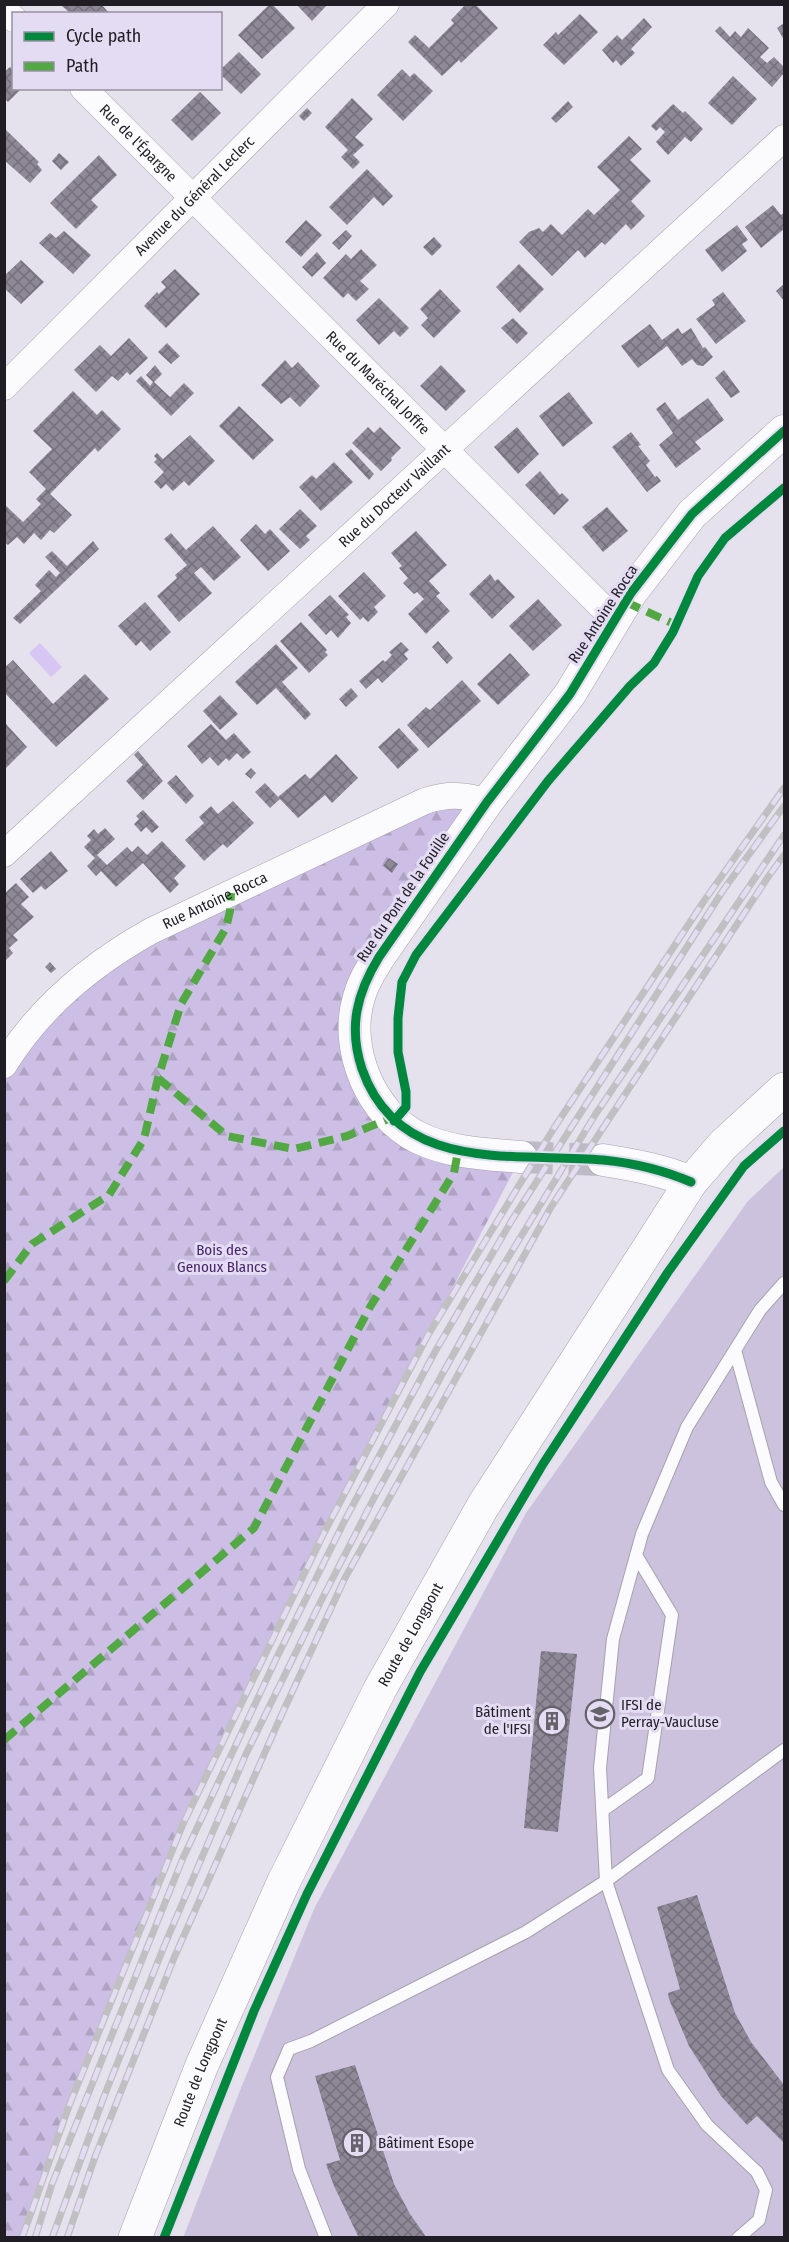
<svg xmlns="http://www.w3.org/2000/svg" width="789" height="2242" font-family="'Fira Sans Condensed',sans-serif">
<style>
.grass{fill:#ccc2de}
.forest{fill:url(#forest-firs)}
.water{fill:#d7c6f4}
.building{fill:url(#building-cross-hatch)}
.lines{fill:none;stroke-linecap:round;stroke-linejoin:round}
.tertiary-tunnel{stroke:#bebac5;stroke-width:32;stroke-dasharray:32 16;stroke-linecap:butt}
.service-casing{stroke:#a6a2ac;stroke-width:14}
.minor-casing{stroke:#a6a2ac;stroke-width:27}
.tertiary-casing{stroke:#a6a2ac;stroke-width:33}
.secondary-casing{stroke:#a6a2ac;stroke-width:34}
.service{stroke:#fbfafc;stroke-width:12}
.minor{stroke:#fbfafc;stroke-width:26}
.tertiary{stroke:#fbfafc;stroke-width:32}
.secondary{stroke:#fbfafc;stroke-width:33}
.rail-casing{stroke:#c0c0c2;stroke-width:7}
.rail{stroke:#e4dcf2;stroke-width:4.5;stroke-dasharray:14;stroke-linecap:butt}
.quiet{stroke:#52a944;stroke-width:8;stroke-dasharray:15 8;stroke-linecap:butt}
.cycleway-casing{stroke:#e4dcf2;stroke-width:13}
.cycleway{stroke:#00873e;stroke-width:9}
.labels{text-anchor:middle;stroke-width:6;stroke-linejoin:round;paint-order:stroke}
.street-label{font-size:15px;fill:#201d25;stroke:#e4dcf2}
.park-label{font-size:15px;fill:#46256b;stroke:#e4dcf2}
.poi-label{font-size:15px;fill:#201d25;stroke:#e4dcf2;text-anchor:start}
</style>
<defs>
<pattern id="forest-firs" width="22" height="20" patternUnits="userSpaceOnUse" patternTransform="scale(1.5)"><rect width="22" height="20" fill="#ccbee4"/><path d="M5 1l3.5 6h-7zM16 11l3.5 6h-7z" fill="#afa3c3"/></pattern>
<pattern id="building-cross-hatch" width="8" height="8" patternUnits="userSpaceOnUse" patternTransform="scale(1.5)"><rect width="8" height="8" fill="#8e8897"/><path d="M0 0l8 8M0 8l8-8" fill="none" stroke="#746f7b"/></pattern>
</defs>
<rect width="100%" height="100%" fill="#e5e1ed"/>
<path class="grass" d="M784,1167V2237L183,2238L239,2093L314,1909L526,1513L748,1201Z"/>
<path class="forest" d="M473,797L358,999L391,1118L521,1157L325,1531L183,1824L69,2106L22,2238L4,2237V1065L67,990L425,801Z"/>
<path class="water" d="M40,643L62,667L51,677L29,653Z"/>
<path class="building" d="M64,4H101L110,14H71L62,6Z
M270,4H272L295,28L262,59L238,35Z
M296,4H328L312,21Z
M466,4H475L498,28L461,63L459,60L442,76L408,42L415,35L429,48L454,23L451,20Z
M580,14L598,32L564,65L543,45L556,32L558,35Z
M644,18L652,27L631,49L635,53L621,66L616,60L613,63L602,50L617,35L622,40Z
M784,23V40L777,28Z
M720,26L730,37L735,31L741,37L748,28L769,48L760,57L767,63L774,57L784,67V73L772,87L715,31Z
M239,52L261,74L241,94L220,74V70Z
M10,67L14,70V88H22L8,102L4,98V72Z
M402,69L410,77L414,73L433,91L403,121L377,95Z
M733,76L757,99L732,125L708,103Z
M200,92L221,113L192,141L171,120Z
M352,98L373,119L355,137L364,145L353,155L360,162L353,169L341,157L348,150L325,127Z
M568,101L573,107L556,123L551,118Z
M673,104L683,113L685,111L703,129L691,142L685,137L668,155L656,142L665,132L660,127L656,131L651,126Z
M307,108L312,113L304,121L299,116Z
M4,128L39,162L37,164L42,170L30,183L4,160Z
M629,136L642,149L630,160L651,181L631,201L645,216L631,230L626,224L605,245L602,242L585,258L578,250L552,276L519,242L529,232L539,228L543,232L551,224L562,235L588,209L594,215L620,190L597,167Z
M59,153L69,162L61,170L52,161Z
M99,155L117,175L91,200L98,207L76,229L50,203Z
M367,169L393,196L383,206L374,197L347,225L329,207Z
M773,205L781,215L784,213V229L761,248L745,227Z
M306,220L322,235L301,257L285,242Z
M737,225L748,240L742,244L747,251L722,272L705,250Z
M346,230L352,236L339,250L332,243Z
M64,231L91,255L73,274L39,243L50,233L56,238Z
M434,237L442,246L432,256L423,247Z
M361,249L377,265L360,281L369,289L356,301L348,293L343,298L323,278L346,254L351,259Z
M317,252L326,263L312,277L302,267Z
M21,260L44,282L21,304L4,288V276Z
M519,264L544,289L520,313L496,287Z
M175,269L200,294L166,328L144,306L157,292L159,294L166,287L161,282Z
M784,284V301L776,291Z
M440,289L461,311L434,338L421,325L428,318L420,309Z
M723,292L746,321L716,344L696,319L715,305L712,300Z
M379,298L409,328L400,337L394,331L379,345L356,320Z
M513,318L528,333L517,344L501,328Z
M650,324L662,340L678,328L682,334L691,328L703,348L705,347L713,357L703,366L697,365L692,359L682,366L667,346L638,368L621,346Z
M129,338L148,358L130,375L127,372L118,381L112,376L96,392L74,370L100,345L111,356Z
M167,343L180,356L171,364L158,352Z
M285,360L292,368L298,362L320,386L300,407L290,397L281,404L261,385Z
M155,365L162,374L154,382L170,397L184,383L194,393L171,416L136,381L141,376L150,386L153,382L146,375Z
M441,365L466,391L446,411L420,386Z
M724,370L740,392L731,398L715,378Z
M73,391L97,415L102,410L121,429L98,452L95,448L50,494L72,515L54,533L50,530L41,540L34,533L24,544L17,537L8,545L4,542V504L23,522L41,504L36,499L46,489L29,472L52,449L33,431Z
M569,392L593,423L563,447L539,416Z
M708,398L724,420L695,442L701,449L676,468L659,445L673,433L656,409L665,402L678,420Z
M239,406L274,440L253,460L219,426Z
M368,427L374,433L380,427L401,448L391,458L392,460L381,471L352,443Z
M517,427L539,454L518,474L494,447Z
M631,432L641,445L638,446L650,461L646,465L655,477L657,476L661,481L647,492L612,447Z
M190,435L215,461L189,486L184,481L173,491L166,484L161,489L154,482L164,472L154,462L157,459L154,456L157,453L163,459Z
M351,449L374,474L369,480L345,454Z
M334,462L353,482L321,511L299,487L312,475L316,479Z
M540,471L560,495L562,493L569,500L554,515L525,485Z
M607,507L628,531L603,552L582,527Z
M300,509L317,526L306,536L310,540L300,549L279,529Z
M256,524L265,534L270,529L290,551L268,571L240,540Z
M213,526L241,557L214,581L201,567L194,573L212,593L179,622L157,596L177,578L175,575L187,565L164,539L171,533L186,550Z
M416,531L447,565L429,581L440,593L436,596L450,611L426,634L408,614L424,599L417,592L414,594L403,583L408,578L399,568L402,566L391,553Z
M93,541L99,549L20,624L13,618L41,591L35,585L49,570L56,577L60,573L45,557L52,551L67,566Z
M364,572L386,596L374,607L378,612L368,622L363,617L360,620L338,596Z
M490,574L495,581L498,579L515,597L492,619L469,594Z
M330,595L349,615L346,617L351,623L338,638L331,630L326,635L308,615Z
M538,599L562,625L533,651L509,626Z
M145,602L171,632L150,651L141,641L136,646L118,626Z
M301,622L327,650L325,652L328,655L309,673L280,641Z
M438,641L453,658L447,664L432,647Z
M401,642L409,650L404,654L408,659L382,683L378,678L366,689L359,681L383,660L385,662L392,655L389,652Z
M276,644L298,668L282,682L311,714L305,720L276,688L257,705L235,682Z
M510,653L530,675L498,705L477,684Z
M13,660L53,704L85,674L109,699L56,747L4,692V668Z
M462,680L481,701L428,748L407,725L426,707L430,710Z
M351,688L358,696L346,707L339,699Z
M220,695L238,714L220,730L203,711Z
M6,724L27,747L4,770V725Z
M211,724L226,740L234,733L251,752L243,759L237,753L229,761L226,758L218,766L210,757L202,764L187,746Z
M399,728L419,750L398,769L378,747Z
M138,751L163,781L143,800L126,781L143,765L134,755Z
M336,754L358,778L332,803L325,795L298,818L280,799L270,808L255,792L265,783L278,797L305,774L310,779Z
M251,768L256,773L251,779L245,774Z
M176,775L194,796L186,804L167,783Z
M233,801L254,823L227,848L223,844L204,861L185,840L204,823L199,817L211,806L218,814Z
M143,810L159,827L152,833L146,827L141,832L134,824L139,819L136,816Z
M105,828L115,839L97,855L107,865L127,847L132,852L138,846L147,855L162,841L186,866L174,878L179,884L170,893L143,863L116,887L101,871L96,876L87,866L95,858L84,847L91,840L87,836L94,829L98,834Z
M51,851L68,871L45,890L41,886L33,893L20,879Z
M389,858L398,864L392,873L383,866Z
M16,883L29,897L21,904L34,917L13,935L18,940L9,948L13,953L4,962V894Z
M50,962L56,969L51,973L45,967Z
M541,1651L577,1654L558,1832L524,1828Z
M697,1895L735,2013L751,2042L784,2085V2143L757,2116L747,2125L721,2096L689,2046L669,1999L668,1993L680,1989L657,1907Z
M355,2065L394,2184L410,2214L427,2238H359L334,2186L326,2164L340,2160L315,2076Z"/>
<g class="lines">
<path class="tertiary-tunnel" d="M521,1157L603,1160"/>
<g class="service-casing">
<path id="service" d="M735,1350L771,1482L784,1505
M603,1810L648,1778L672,1615L636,1555
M326,2238L299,2169L277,2077L289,2049L311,2041L526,1932L606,1881L784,1750
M738,2238L759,2220L766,2190L757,2172L707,2125L668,2070L606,1881L600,1768L613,1639L642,1534L687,1427L760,1310L784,1283"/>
</g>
<g class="minor-casing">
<g id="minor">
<path d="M4,10L14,19"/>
<path id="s1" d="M83,88L614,619"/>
<path id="s2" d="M4,387L386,4"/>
<path id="s3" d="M4,854L784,138"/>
<path id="s4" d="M4,1065C40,1006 92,964 151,931L425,801C447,794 465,794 487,802"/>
</g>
</g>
<g class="tertiary-casing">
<path id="tertiary" d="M521,1157C487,1154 450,1153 419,1138C371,1115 343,1048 359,997C363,982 371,970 379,957L487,802L570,694L631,593L692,514L784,431
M603,1160C634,1165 662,1170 691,1182"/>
</g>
<g class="secondary-casing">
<g id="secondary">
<path id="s5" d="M135,2238L202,2065L284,1881L380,1689L483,1506L691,1182L723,1145L784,1089"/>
</g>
</g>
<use href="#service" class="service"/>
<use href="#minor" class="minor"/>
<use href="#tertiary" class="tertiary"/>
<use href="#secondary" class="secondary"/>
<g class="rail-casing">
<path id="rail" d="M22,2238L69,2106L183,1824L325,1531L428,1335L554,1128L704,901L784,788
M35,2238L52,2184L183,1858L277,1657L346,1518L436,1350L512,1220L724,889L784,806
M52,2238L105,2094L165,1944L246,1754L321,1601L376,1494L495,1279L595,1115L784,835
M67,2238L95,2157L174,1958L281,1716L345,1578L551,1207L768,877L784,855"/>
</g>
<use href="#rail" class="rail"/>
<path class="quiet" d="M626,602L676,625
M158,1078L227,1136L294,1149L347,1136L391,1118
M4,1281L32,1244L109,1195L144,1139L158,1078L181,1004L226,928L230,911L231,893
M4,1740L254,1528L370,1307L454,1173L458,1151"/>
<g class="cycleway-casing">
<path id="cycleway" d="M394,1121L406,1107V1092L398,1052V1018L402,982L416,955L548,781L630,686L654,663L673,632L698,576L725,538L784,488
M691,1182C663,1170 633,1163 603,1160C514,1152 399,1175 362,1069C348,1027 357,993 379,957L487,802L570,694L631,593L692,514L784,431
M164,2238L254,2011L307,1894L420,1672L543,1464L668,1272L744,1166L784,1131"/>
</g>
<use href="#cycleway" class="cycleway"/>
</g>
<defs>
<g id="university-ring" transform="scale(1.5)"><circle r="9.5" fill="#e4dcf2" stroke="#65626b" stroke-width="1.5"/><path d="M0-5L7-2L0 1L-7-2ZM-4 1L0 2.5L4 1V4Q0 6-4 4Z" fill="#65626b"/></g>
<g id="building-ring" transform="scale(1.5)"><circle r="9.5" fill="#e4dcf2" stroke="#65626b" stroke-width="1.5"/><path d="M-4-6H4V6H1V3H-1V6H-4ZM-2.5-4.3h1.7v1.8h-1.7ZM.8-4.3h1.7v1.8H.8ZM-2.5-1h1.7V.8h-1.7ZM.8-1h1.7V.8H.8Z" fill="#65626b"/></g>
</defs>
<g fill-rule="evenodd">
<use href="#university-ring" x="600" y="1714"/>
<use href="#building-ring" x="552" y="1721"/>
<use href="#building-ring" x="357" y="2143"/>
</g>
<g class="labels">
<g class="street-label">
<text dy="5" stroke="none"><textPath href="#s1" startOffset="78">Rue de l'Épargne</textPath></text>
<text dy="5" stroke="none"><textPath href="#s2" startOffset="270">Avenue du Général Leclerc</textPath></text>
<text dy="5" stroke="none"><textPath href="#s1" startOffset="417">Rue du Maréchal Joffre</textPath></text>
<text dy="5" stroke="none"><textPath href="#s3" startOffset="530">Rue du Docteur Vaillant</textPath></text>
<text transform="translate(603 614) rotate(-57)" y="5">Rue Antoine Rocca</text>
<text transform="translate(403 897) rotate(-56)" y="5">Rue du Pont de la Fouille</text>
<text dy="5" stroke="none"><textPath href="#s4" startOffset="272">Rue Antoine Rocca</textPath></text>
<text dy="5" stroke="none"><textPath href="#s5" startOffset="664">Route de Longpont</textPath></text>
<text dy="5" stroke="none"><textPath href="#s5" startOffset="178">Route de Longpont</textPath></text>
</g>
<g class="park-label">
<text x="222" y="1255">Bois des<tspan x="222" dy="17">Genoux Blancs</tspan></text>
</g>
<g class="poi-label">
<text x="621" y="1710">IFSI de<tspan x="621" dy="17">Perray-Vaucluse</tspan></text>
<text x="531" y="1717" text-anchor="end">Bâtiment<tspan x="531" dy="17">de l'IFSI</tspan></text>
<text x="378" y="2148">Bâtiment Esope</text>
</g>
</g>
<rect width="789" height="2242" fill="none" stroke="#201d25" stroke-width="12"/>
<rect x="12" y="12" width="210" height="78" fill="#e4dcf2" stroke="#9690a0" stroke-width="1.5"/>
<rect x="24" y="32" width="30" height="9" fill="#00873e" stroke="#9690a0" stroke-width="1.5"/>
<text x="66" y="42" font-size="18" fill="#201d25">Cycle path</text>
<rect x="24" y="62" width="30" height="9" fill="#52a944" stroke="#9690a0" stroke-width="1.5"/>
<text x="66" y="72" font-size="18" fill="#201d25">Path</text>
</svg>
